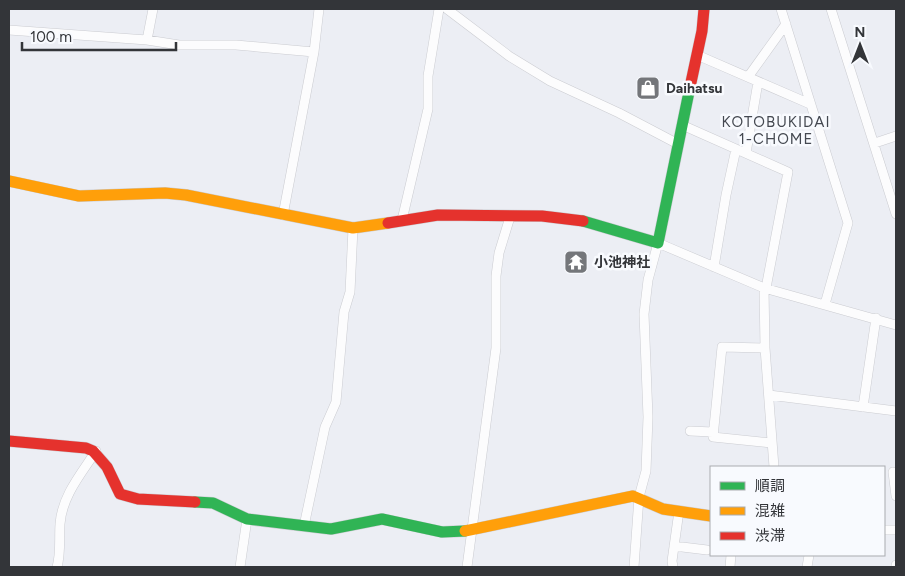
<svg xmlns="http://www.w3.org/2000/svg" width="905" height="576" font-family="Figtree,'Noto Sans JP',sans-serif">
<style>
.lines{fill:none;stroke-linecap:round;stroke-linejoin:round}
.street-casing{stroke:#cbccd1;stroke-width:10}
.fast-casing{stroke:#cbccd1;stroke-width:12}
.slow-casing{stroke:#cbccd1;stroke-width:12}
.jam-casing{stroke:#cbccd1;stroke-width:12}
.street{stroke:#fcfcfd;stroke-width:9}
.fast{stroke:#30b455;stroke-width:11}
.slow{stroke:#ff9f0a;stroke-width:11}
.jam{stroke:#e5322d;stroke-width:11}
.labels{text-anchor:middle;stroke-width:5;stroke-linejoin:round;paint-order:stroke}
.poi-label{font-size:14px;font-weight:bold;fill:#333539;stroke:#f8fafe;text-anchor:start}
.neighbourhood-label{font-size:15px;letter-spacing:1px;fill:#454951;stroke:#f8fafe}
</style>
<rect width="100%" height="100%" fill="#eceef4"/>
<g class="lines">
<g class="street-casing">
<path id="street" d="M447,9L509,56L550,81L619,113L678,144
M781,9L848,223L825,304
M831,9L896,214
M9,30L147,40L179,45H236L314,52
M147,40L153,9
M697,55L810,104
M748,77L786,24
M682,125L788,172L766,288
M875,143L896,136
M746,153L758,82
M283,215L314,52L319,9
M402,220L428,109V76L439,9
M714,267L726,195L736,149
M764,288L765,348L774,467
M765,348L722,347L713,437L771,443
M769,395L896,411
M863,407L876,318
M690,431L713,432
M893,472L896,496
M304,526L325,427L336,402L344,312L350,292L353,228
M884,530H896
M674,546L707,550
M57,567C61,553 59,539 60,524C62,496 81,474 96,451
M240,567L247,519
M467,567L496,348V276L499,253L510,217
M634,567L639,497L646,471L648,417L644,314L648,280L658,243L764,288L896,325
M673,567L672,561L679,511
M730,567L731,555
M807,567L809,555
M896,567V565"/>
</g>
<g class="fast-casing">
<path id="fast" d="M583,221L658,243L690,87
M195,502L213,503L247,519L331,529L382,519L442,532L465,531"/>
</g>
<g class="slow-casing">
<path id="slow" d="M9,181L79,196L165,193L186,195L353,228L388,223
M465,531L633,496L663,509L711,516"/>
</g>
<g class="jam-casing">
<path id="jam" d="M690,87L702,31L704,9
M388,223L438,215L542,216L583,221
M9,441L86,448L93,451L107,467L120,494L138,499L195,502"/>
</g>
<use href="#street" class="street"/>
<use href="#fast" class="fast"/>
<use href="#slow" class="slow"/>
<use href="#jam" class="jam"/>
</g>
<defs>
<g id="shop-square" transform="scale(1.25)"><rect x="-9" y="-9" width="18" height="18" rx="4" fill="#74767a" stroke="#f8fafe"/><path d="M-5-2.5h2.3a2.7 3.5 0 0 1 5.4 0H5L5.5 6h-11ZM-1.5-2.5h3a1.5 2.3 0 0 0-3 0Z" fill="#fff"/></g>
<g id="temple-square" transform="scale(1.25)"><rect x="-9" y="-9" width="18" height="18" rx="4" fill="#74767a" stroke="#f8fafe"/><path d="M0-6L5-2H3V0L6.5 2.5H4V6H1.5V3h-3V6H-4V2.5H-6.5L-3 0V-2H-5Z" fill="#fff"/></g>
</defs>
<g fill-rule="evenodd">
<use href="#shop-square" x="648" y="88"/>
<use href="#temple-square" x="576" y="262"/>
</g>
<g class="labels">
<g class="poi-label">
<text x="666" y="93">Daihatsu</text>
<text x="594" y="267">小池神社</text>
</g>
<g class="neighbourhood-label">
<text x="776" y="127">KOTOBUKIDAI<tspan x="776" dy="17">1-CHOME</tspan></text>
</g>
</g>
<rect width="905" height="576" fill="none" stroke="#333539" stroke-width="20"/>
<rect x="710" y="466" width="175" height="90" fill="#f8fafe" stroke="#a9abaf"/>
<rect x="720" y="482" width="25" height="8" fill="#30b455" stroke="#a9abaf"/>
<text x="755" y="491" font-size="15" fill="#333539">順調</text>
<rect x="720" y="507" width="25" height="8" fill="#ff9f0a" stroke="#a9abaf"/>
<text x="755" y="516" font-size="15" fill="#333539">混雑</text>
<rect x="720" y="532" width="25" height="8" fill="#e5322d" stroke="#a9abaf"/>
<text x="755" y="541" font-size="15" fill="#333539">渋滞</text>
<g transform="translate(860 45)" stroke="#f8fafe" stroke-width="4" paint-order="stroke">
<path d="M0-4L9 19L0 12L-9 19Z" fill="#333539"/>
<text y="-8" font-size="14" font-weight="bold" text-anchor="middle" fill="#333539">N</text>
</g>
<path d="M22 42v8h154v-8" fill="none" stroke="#333539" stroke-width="2.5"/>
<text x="30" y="42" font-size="15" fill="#333539" stroke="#f8fafe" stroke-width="4" paint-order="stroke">100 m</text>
</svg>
